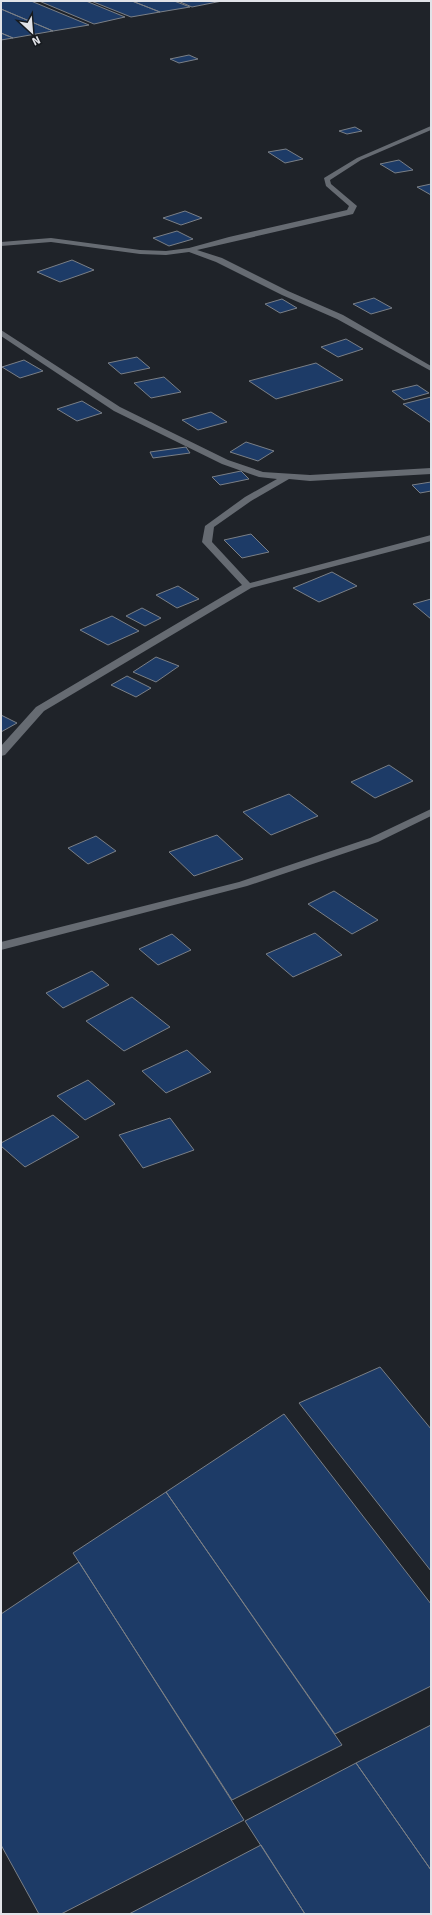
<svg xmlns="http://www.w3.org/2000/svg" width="432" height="1915" font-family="Signika,sans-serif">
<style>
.building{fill:#1d3b67;stroke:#7a7f86}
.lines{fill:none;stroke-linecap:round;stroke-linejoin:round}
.minor{fill:#666b72;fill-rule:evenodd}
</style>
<rect width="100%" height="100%" fill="#1f2329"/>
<path class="building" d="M1,1H31L89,25L53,31L1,9Z
M39,1H86L125,17L94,24Z
M91,1H132L160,12L131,17Z
M132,1H174L190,7L160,12Z
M178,1H222L192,7Z
M1,9L53,31L13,38L1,33Z
M1,33L13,38L1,40Z
M189,55L198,59L179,63L170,59Z
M355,127L362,131L347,134L339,131Z
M286,149L303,159L285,163L268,152Z
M399,160L413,170L395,173L380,164Z
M431,184V195L417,187Z
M185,211L202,218L181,225L163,218Z
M177,231L193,239L169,246L153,238Z
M72,260L94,270L60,282L37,272Z
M374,298L392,308L371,314L353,304Z
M282,299L297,308L280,313L265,304Z
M346,339L363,349L338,357L321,347Z
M137,357L150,368L121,374L108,363Z
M24,360L43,371L20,378L2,367Z
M316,363L343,380L276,399L249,381Z
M164,377L181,392L151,398L134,383Z
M417,385L429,393L404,400L392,391Z
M431,397V423L403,404Z
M82,401L102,413L77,421L57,409Z
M211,412L227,422L198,430L182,420Z
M246,442L274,451L258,461L230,452Z
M186,447L190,453L153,458L150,452Z
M241,471L249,479L220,485L212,477Z
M431,482V491L420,493L412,485Z
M251,534L269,552L242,558L224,540Z
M332,572L357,586L319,602L293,588Z
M178,586L199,599L177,608L156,595Z
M431,599V619L413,604Z
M142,608L161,618L145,626L126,616Z
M112,616L139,631L108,645L80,630Z
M156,657L179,666L156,682L133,672Z
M127,676L151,688L136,697L111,685Z
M1,715L17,723L1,732Z
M389,765L413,781L375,798L351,782Z
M289,794L318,816L271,835L243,812Z
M217,835L243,859L194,876L169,852Z
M96,836L116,851L88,864L68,848Z
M334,891L378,920L352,934L308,904Z
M315,933L342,955L293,977L266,954Z
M172,934L191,950L158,965L139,949Z
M92,971L109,985L63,1008L46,993Z
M132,997L170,1027L124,1051L86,1021Z
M187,1050L211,1072L166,1093L142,1071Z
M88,1080L115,1104L85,1120L57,1096Z
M53,1115L79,1137L25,1167L1,1146V1143Z
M170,1118L194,1150L143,1168L119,1135Z
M380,1367L431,1429V1571L299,1403Z
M284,1414L431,1604V1686L335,1734L166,1492Z
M166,1492L342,1745L232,1800L73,1553Z
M79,1562L244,1820L61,1914H39L1,1845V1614Z
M431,1725V1870L356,1763Z
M356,1763L431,1870V1914H305L245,1821Z
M261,1845L305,1914H129Z"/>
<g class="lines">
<path class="minor" d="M431,126V130L361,160L330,180L331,184L357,206L353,214L197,250L222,258L288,291L343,315L431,366V371L337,319L282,295L216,262L189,252L166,255L140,254L51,242L1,246V242L51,238L140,250L166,251L189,248L229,237L347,210L349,206L326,186L324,178L357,158Z
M1,330L120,407L228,460L263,472L310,475L431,468V474L310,481L289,479L251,501L214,527L212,542L250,583L431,535V541L251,588L44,711L5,755L1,756V746L36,707L242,585L202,542L205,526L245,497L277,479L259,477L222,464L114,411L1,336Z
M431,809V816L378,842L247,886L1,950V942L239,882L370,838Z"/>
</g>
<rect width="432" height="1915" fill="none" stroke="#e1e3e8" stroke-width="4"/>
<g transform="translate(32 32) rotate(154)" stroke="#161a1f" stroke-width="3" paint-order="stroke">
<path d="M0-3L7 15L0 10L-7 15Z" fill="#e1e3e8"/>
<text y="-6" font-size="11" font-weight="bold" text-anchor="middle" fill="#e1e3e8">N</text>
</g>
</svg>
